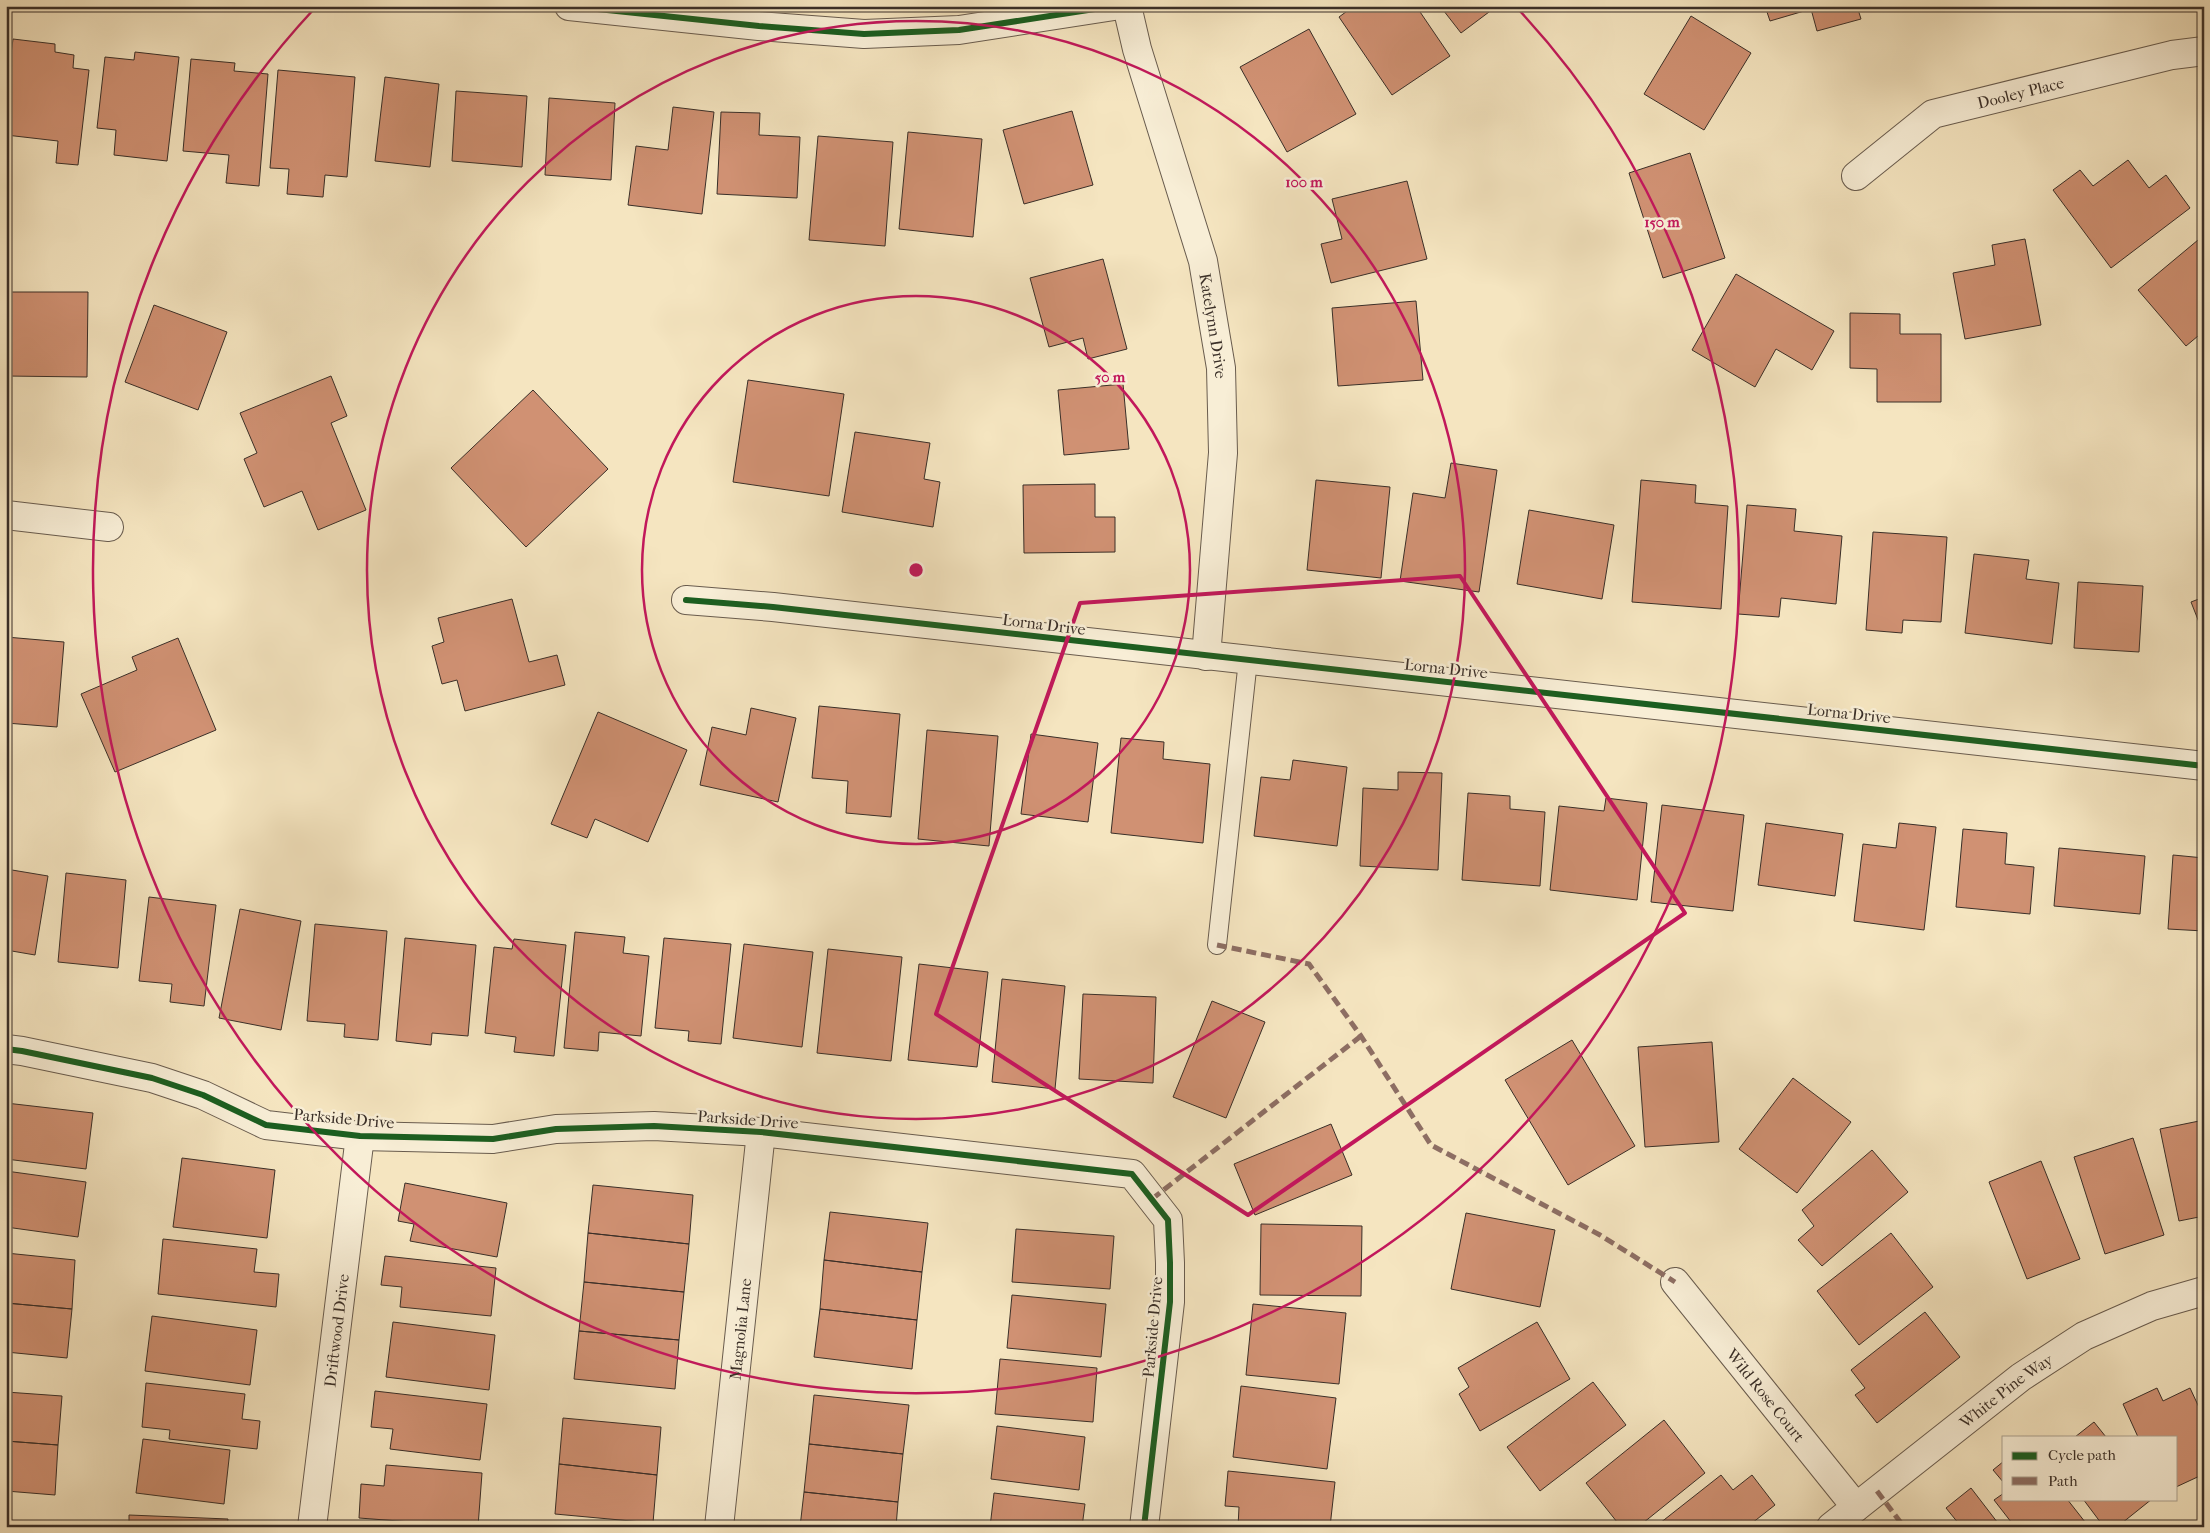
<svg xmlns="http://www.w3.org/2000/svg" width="2210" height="1533" font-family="'IM FELL French Canon',serif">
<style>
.building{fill:#d09173;stroke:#3a2f28}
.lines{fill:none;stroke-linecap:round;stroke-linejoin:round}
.service-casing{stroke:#695c4e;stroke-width:20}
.minor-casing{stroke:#695c4e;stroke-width:30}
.service{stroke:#f8eed6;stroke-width:18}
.minor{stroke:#f8eed6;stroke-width:28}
.quiet{stroke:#8d6e63;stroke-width:5;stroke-dasharray:10 5;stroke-linecap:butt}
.cycleway-casing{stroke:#f8eed6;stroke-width:9}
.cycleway{stroke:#1b5e20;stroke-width:6}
.marked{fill:none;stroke:#c2185b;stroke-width:4;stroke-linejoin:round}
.ring{fill:none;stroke:#c2185b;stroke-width:2.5}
.labels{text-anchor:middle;stroke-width:5;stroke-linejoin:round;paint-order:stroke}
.street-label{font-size:16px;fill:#3a2f28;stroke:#f8eed6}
.centre{fill:#c2185b;stroke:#f8eed6;stroke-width:2.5}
.ring-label{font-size:15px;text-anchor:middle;font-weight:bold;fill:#c2185b;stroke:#f8eed6;stroke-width:5;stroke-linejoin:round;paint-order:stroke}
</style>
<rect width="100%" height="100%" fill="#f5e5c0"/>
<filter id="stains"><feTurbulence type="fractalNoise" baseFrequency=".004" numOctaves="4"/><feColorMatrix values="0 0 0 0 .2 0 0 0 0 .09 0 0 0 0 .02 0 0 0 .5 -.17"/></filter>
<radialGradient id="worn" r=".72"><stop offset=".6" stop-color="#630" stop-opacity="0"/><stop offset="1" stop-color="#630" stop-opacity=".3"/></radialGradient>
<path class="building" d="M1354,6H1416L1450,56L1392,95L1339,17Z
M1440,6H1497L1461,33Z
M1765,6H1857L1861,19L1817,31L1811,9L1770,21Z
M1691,16L1751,53L1704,130L1644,94Z
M1309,29L1356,114L1287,152L1240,67Z
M13,39L55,44V52L74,55L73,68L89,70L78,165L56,163L58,141L6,135V93Z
M135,52L179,57L167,161L114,155L116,130L97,128L105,57L134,60Z
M191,59L235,63L234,71L268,74L259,186L226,183L229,155L183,151Z
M278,70L355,77L347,177L325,175L323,197L287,194L289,169L270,168Z
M385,77L439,84L430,167L375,161Z
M456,91L527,96L522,167L452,161Z
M549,98L615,103L611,180L545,175Z
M673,107L714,112L702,214L628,205L636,146L668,150Z
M1072,111L1093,185L1024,204L1003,130Z
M721,112L760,113L759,135L800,137L797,198L717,194Z
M908,132L982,139L973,237L899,229Z
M818,136L893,142L885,246L809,240Z
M1690,153L1725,258L1663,278L1629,173Z
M2128,160L2149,188L2166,175L2190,208L2111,268L2053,190L2080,170L2093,186Z
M1407,181L1427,259L1331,283L1321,244L1342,239L1332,199Z
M2204,235V331L2186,346L2138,290Z
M2025,239L2041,325L1965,339L1953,273L1995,265L1992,245Z
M1103,259L1127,349L1088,359L1083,338L1049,347L1030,278Z
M1736,274L1834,331L1812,370L1776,349L1755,387L1692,350Z
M6,292H88L87,377L6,376Z
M1416,301L1423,380L1338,386L1332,308Z
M154,305L227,332L198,410L125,382Z
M1850,313L1900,314V334H1941V402H1877V369L1850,368Z
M331,376L347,416L331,423L366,510L318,530L302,491L264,507L244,459L257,453L240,413Z
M748,380L844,394L829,496L733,482Z
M1123,384L1129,449L1064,455L1058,390Z
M533,390L608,469L526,547L451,468Z
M855,432L930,443L924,479L940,482L933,527L842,512Z
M1451,463L1497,470L1479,592L1400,581L1413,493L1445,498Z
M1316,480L1390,487L1381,578L1307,570Z
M1641,480L1696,485L1695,503L1728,506L1721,609L1632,602Z
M1095,484V517H1115V552L1024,553L1023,485Z
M1747,505L1796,509L1794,531L1842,536L1836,604L1781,598L1779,617L1738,614Z
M1529,510L1614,525L1602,599L1517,584Z
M1873,532L1947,537L1941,622L1903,620L1902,633L1866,630Z
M1974,554L2029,560L2026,579L2059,583L2052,644L1965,633Z
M2078,582L2143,586L2139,652L2074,648Z
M2204,597V635L2191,602Z
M512,599L529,662L557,655L565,685L465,711L457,680L442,684L432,646L444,642L438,618Z
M6,637L64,642L57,727L6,723Z
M178,638L216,730L115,772L81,694L137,670L132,657Z
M819,706L900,714L891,817L846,813L848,781L812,778Z
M751,708L796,718L778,802L700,785L712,727L746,735Z
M598,712L687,750L648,842L595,819L587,838L551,824Z
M927,730L998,736L989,846L918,839Z
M1031,734L1098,743L1088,822L1021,814Z
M1121,738L1164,742L1163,759L1210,764L1203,843L1111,833Z
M1293,760L1347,767L1337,846L1254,836L1261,777L1290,780Z
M1398,772L1442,773L1438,870L1360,866L1363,788L1398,790Z
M1468,793L1510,796V809L1545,812L1540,886L1462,880Z
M1606,798L1647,803L1637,900L1550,890L1559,806L1604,811Z
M1662,805L1744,815L1733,911L1651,902Z
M1766,823L1843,834L1835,896L1758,885Z
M1899,823L1936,827L1924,930L1854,921L1863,844L1896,848Z
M1963,829L2007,833L2005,864L2034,867L2030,914L1956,907Z
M2059,848L2145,856L2140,914L2054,906Z
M2173,855L2204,858V931L2168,929Z
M6,869L48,876L35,955L6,950Z
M66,873L126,880L118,968L58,962Z
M149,897L216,905L204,1006L170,1002L172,984L139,981Z
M240,909L301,921L281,1030L219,1018Z
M315,924L387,931L378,1040L344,1037L345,1024L307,1021Z
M575,932L625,937L623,953L649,956L641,1036L599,1032L598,1051L564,1048Z
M405,938L476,945L468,1036L432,1033L431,1045L396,1041Z
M664,938L731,944L721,1044L688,1041L689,1031L655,1028Z
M514,939L566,945L554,1056L514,1052L516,1037L485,1033L494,947L512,949Z
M744,944L813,952L802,1047L733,1038Z
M828,949L902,957L891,1061L817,1053Z
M919,964L988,972L977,1067L908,1060Z
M1002,979L1065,986L1055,1089L992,1082Z
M1083,994L1156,997L1153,1083L1079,1079Z
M1212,1001L1265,1022L1226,1118L1173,1097Z
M1572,1040L1635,1146L1568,1185L1505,1080Z
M1712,1042L1719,1142L1645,1147L1638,1047Z
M1793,1078L1851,1122L1797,1193L1739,1149Z
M6,1103L93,1113L86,1169L6,1159Z
M2204,1120V1216L2179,1221L2160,1129Z
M1331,1124L1352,1175L1255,1215L1234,1164Z
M2133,1138L2164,1235L2105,1254L2074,1157Z
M1872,1150L1908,1192L1822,1266L1798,1240L1814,1226L1802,1210Z
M182,1158L275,1170L267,1238L173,1227Z
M2041,1161L2080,1259L2027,1279L1989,1182Z
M6,1171L86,1182L78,1237L6,1227Z
M405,1183L507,1203L497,1257L410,1241L414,1224L398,1221Z
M593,1185L693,1195L689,1244L588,1233Z
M830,1212L928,1223L922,1272L824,1260Z
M1466,1213L1555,1230L1540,1307L1451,1289Z
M1261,1224L1362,1226L1361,1296L1260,1295Z
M1016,1229L1114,1236L1110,1289L1012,1282Z
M588,1233L689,1244L684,1292L584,1282Z
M1891,1233L1933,1287L1859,1345L1817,1291Z
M163,1239L257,1249L254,1272L279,1274L276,1307L158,1294Z
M6,1253L75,1260L72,1309L6,1303Z
M385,1256L496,1268L491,1316L400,1307L402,1287L381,1285Z
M824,1260L922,1272L917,1320L820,1309Z
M584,1282L684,1292L679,1340L579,1331Z
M1012,1295L1106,1304L1101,1357L1007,1348Z
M6,1303L72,1309L67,1358L6,1352Z
M1253,1304L1346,1313L1339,1384L1246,1375Z
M820,1309L917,1320L912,1369L814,1357Z
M1925,1312L1960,1357L1877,1423L1855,1395L1865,1388L1851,1370Z
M152,1316L257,1330L250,1385L145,1371Z
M393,1322L495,1335L489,1390L386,1377Z
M1537,1322L1570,1379L1480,1431L1459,1394L1469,1387L1458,1368Z
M579,1331L679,1340L675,1389L574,1379Z
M1000,1359L1097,1368L1093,1422L995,1414Z
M1593,1382L1626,1425L1540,1491L1507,1447Z
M146,1383L245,1394L242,1419L260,1421L257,1449L169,1439L170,1430L142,1427Z
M1241,1386L1336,1398L1327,1469L1233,1457Z
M2157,1388L2163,1401L2190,1388L2204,1418V1474L2176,1487V1437H2138L2123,1404Z
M375,1391L487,1404L480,1460L390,1449L393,1429L371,1427Z
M6,1392L62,1396L58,1445L6,1441Z
M814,1395L909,1405L903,1454L809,1444Z
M563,1418L661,1427L657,1475L559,1464Z
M1664,1420L1705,1473L1638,1527H1621L1586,1483Z
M2094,1422L2106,1437H2075Z
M997,1426L1085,1437L1079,1490L991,1479Z
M143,1439L230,1450L224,1504L136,1493Z
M6,1441L58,1445L55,1495L6,1491Z
M809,1444L903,1454L898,1502L804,1492Z
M2004,1461V1483L1993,1470Z
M559,1464L657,1475L653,1523L555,1514Z
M386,1465L482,1473L478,1527L359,1518L361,1484L384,1486Z
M1228,1471L1335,1482L1330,1527H1238L1239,1507L1225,1506Z
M1721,1475L1733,1490L1752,1475L1775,1505L1747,1527H1655Z
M1971,1488L2001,1527H1955L1959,1524L1946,1508Z
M804,1492L898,1502L896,1527H800Z
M994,1493L1085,1504L1082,1527H990Z
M2004,1493V1499H2067L2089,1527H2015L1994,1500Z
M2083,1499H2152L2117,1527H2104Z
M129,1515L228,1519L227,1527H129Z"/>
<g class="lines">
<g class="service-casing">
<path id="service" d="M1217,945L1248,660"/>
</g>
<g class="minor-casing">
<g id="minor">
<path d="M569,6L759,26L864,34L959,30L1114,6"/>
<path id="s1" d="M1127,6L1137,49L1203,261L1221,368L1223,453L1206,656"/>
<path id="s2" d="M1856,176L1933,114L2172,55L2204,51"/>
<path d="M6,515L109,527"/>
<path d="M686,600L773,607L2204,766"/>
<path d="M6,1049L22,1051L152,1078L203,1095L266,1125L360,1136L493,1139L556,1129L654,1126L761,1132L1132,1174L1168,1220L1170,1263V1302L1144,1527"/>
<path id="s3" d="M1675,1282L1856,1507"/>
<path id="s4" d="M312,1527L360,1136"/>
<path id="s5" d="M719,1527L761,1132"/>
<path id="s6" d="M1831,1527L2021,1377L2084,1336L2152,1306L2204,1291"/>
</g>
</g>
<use href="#service" class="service"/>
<use href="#minor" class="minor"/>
<path class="quiet" d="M1217,945L1309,964L1361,1036L1431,1145L1600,1235L1675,1282
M1152,1199L1361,1036
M1877,1491L1904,1527"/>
<g class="cycleway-casing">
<path id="cycleway" d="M569,6L759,26L864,34L959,30L1114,6
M686,600L773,607L2204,766
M6,1049L22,1051L152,1078L203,1095L266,1125L360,1136L493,1139L556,1129L654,1126L761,1132L1132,1174L1168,1220L1170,1263V1302L1144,1527"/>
</g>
<use href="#cycleway" class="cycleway"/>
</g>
<path class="marked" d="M1460,576L1685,913L1248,1215L936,1014L1080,603Z"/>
<g class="ring">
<circle cx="916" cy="570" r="274"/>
<circle cx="916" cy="570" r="549"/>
<path d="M1518 9A823 823 0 1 1 314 9"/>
</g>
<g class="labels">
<g class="street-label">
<text dy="6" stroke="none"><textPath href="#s2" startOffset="189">Dooley Place</textPath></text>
<text dy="6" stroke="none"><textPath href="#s1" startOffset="332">Katelynn Drive</textPath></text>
<text transform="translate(1044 624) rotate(7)" y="6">Lorna Drive</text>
<text transform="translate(1446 668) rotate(6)" y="6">Lorna Drive</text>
<text transform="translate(1849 713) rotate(6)" y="6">Lorna Drive</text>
<text transform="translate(344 1118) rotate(5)" y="6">Parkside Drive</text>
<text transform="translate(748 1119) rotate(4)" y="6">Parkside Drive</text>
<text transform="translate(1152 1327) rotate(-85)" y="6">Parkside Drive</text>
<text dy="6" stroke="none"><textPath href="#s5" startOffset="199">Magnolia Lane</textPath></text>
<text dy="6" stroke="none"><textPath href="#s4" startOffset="198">Driftwood Drive</textPath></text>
<text dy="6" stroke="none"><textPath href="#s6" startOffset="222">White Pine Way</textPath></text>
<text dy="6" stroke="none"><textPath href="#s3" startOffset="145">Wild Rose Court</textPath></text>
</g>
</g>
<circle cx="916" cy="570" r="8" class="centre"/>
<g class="ring-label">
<text x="1304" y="187">100 m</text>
<text x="1662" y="227">150 m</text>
<text x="1110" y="382">50 m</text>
</g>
<rect width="2210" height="1533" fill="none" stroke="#f5e5c0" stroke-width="25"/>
<rect x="8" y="8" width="2195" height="1518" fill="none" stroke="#3a2f28" stroke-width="2.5"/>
<rect x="12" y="12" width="2185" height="1508" fill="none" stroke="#3a2f28"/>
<rect x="2002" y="1436" width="175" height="65" fill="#f8eed6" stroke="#aca290"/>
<rect x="2012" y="1452" width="25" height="8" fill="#1b5e20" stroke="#aca290"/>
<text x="2048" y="1460" font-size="15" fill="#3a2f28">Cycle path</text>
<rect x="2012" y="1477" width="25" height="8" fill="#8d6e63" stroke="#aca290"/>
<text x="2048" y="1486" font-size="15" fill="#3a2f28">Path</text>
<rect width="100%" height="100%" filter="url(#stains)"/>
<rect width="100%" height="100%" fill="url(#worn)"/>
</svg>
